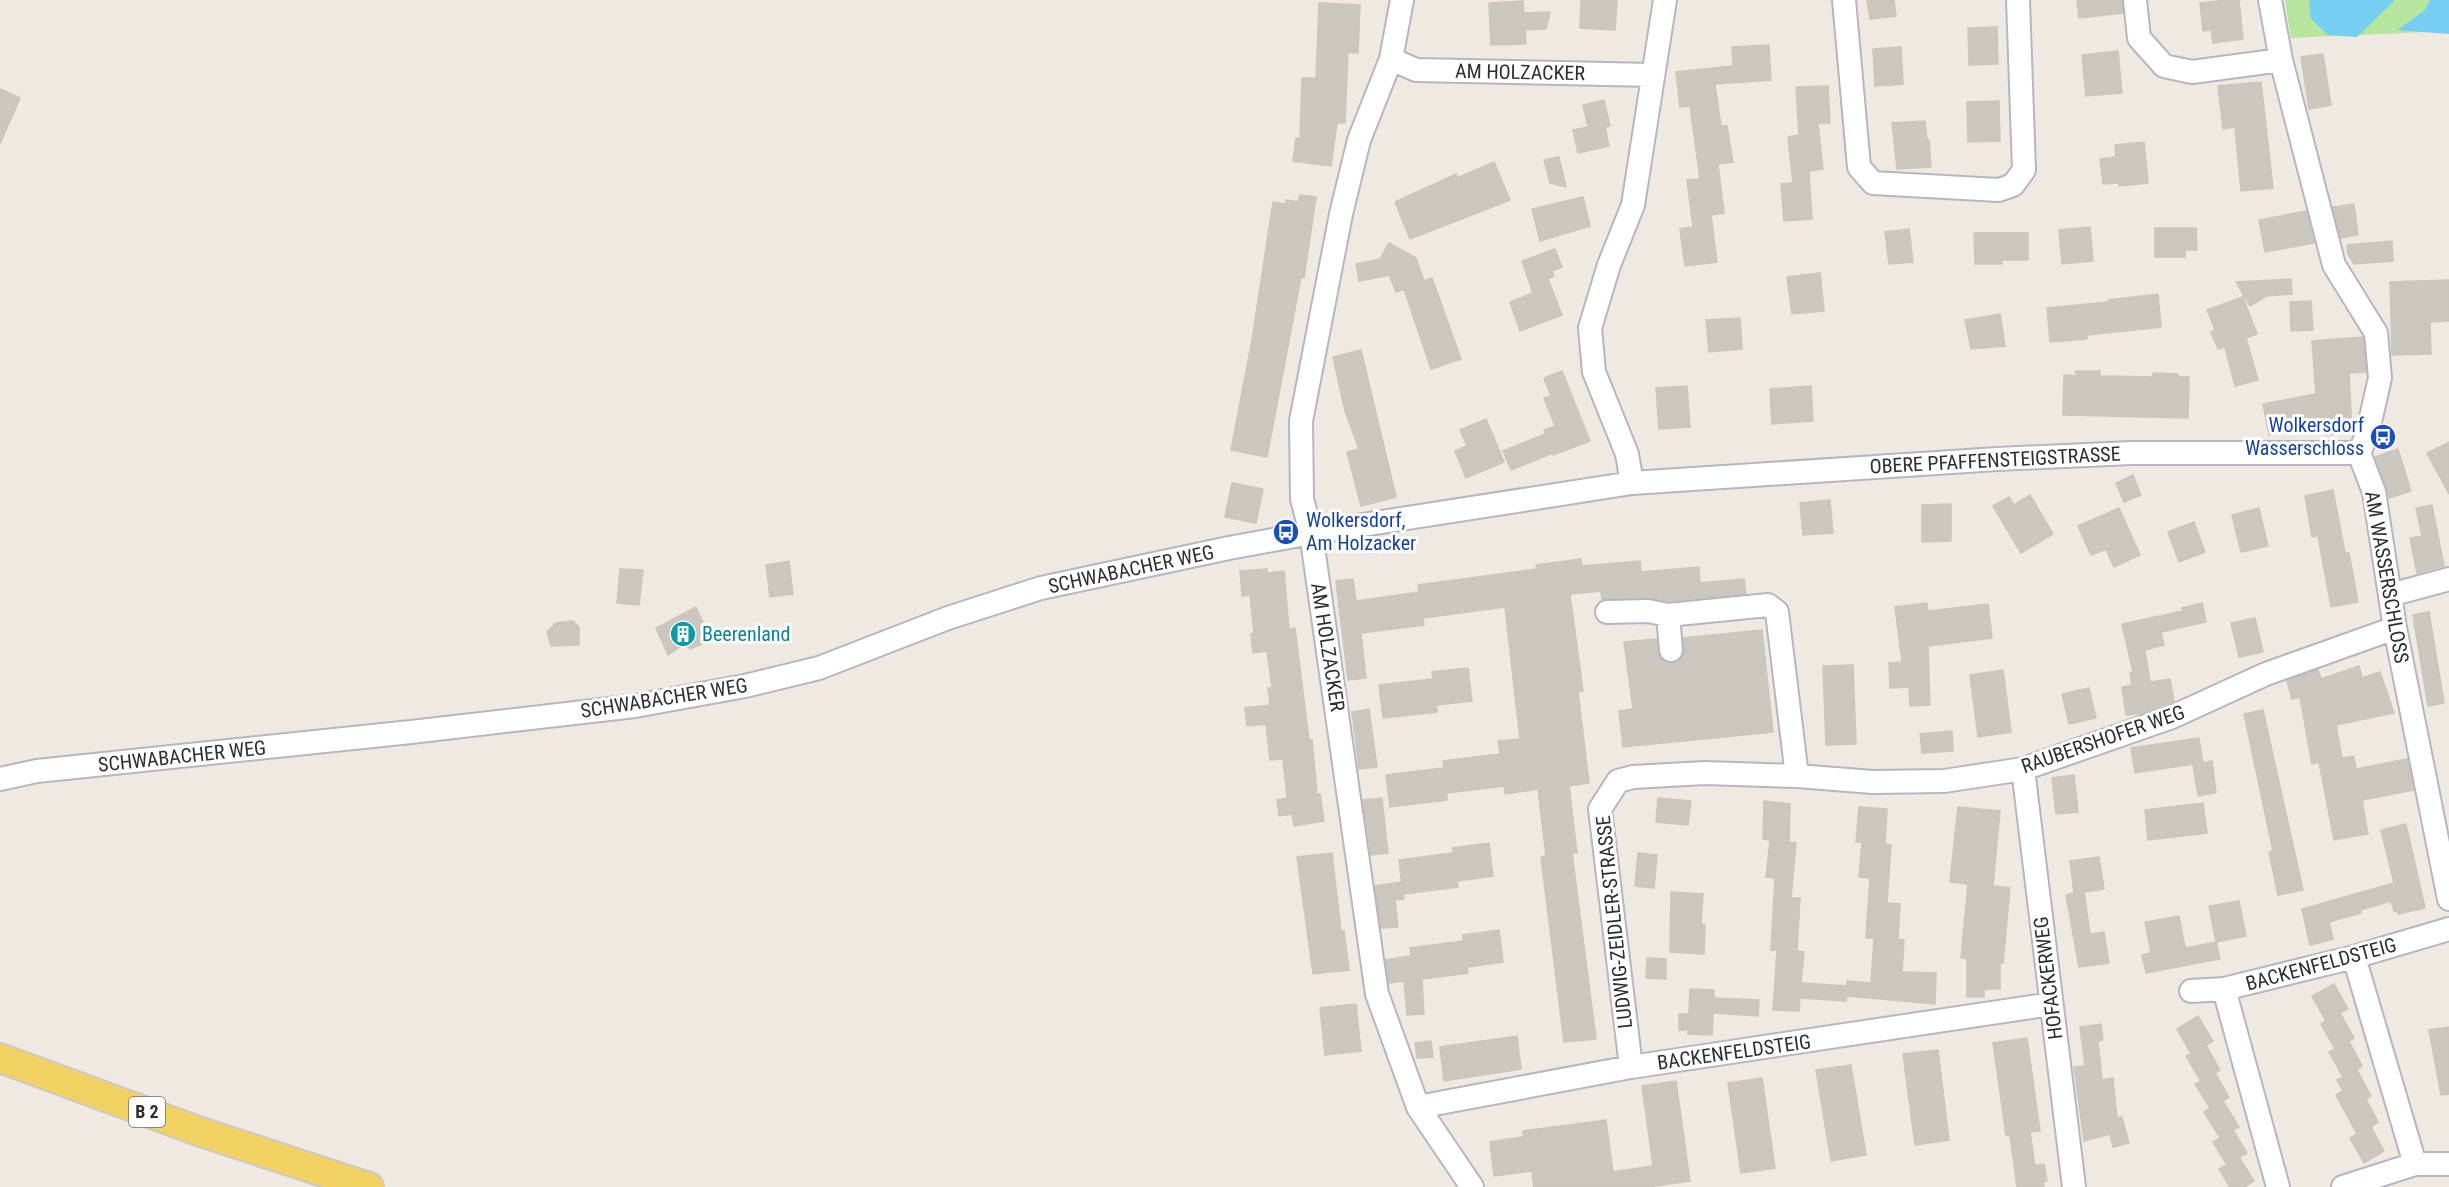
<svg xmlns="http://www.w3.org/2000/svg" width="2449" height="1187" font-family="'Roboto Condensed',sans-serif">
<style>
.green{fill:#b6e59e}
.water{fill:#75cff0}
.building{fill:#cbc7bf;stroke:#cbc5ba;stroke-width:1.5}
.lines{fill:none;stroke-linecap:round;stroke-linejoin:round}
.minor-casing{stroke:#b4b7c1;stroke-width:26}
.major-casing{stroke:#c9c9c9;stroke-width:32}
.minor{stroke:#fff;stroke-width:22}
.major{stroke:#f2d163;stroke-width:28}
.labels{text-anchor:middle;stroke-width:6;stroke-linejoin:round;paint-order:stroke}
.shield{fill:#fff;stroke:#6d6d6d;stroke-width:1.5}
.shield-label{font-size:18px;font-weight:bold;fill:#2e2e2e}
.street-label{font-size:20px;fill:#2e2e2e;stroke:#fff}
.transit-label{font-size:20px;fill:#164399;stroke:#fff;text-anchor:end}
.culture-label{font-size:20px;fill:#0d838f;stroke:#fff;text-anchor:start}
</style>
<rect width="100%" height="100%" fill="#efe9e1"/>
<path class="green" d="M2285,0H2449V31L2291,38Z"/>
<path class="water" d="M2309,0H2395L2357,37L2328,35L2311,19Z
M2430,0H2449V34L2397,30L2425,10Z"/>
<path class="building" d="M1581,0H1617L1615,30L1580,28Z
M1867,0H1894L1896,16L1870,19Z
M2077,0H2122L2123,13L2079,18Z
M2228,0H2239L2243,39L2213,43L2211,30L2203,31L2200,3Z
M1523,1L1524,13L1550,12L1546,29L1525,30L1526,44L1491,45L1489,3Z
M1319,3L1360,5L1358,53L1348,52L1345,123H1337L1331,166L1293,161L1296,138L1300,139L1302,78H1316Z
M1997,27L1998,64L1969,65L1968,28Z
M1769,45L1771,80L1715,84L1721,126H1727L1733,162L1718,164L1724,213L1711,215L1717,262L1685,266L1680,229L1693,227L1687,180L1700,179L1690,106L1680,107L1676,72L1733,66L1732,47Z
M1901,47L1903,84L1875,86L1873,49Z
M2118,51L2122,93L2086,96L2082,55Z
M2323,54L2331,105L2309,109L2301,57Z
M2261,82L2273,188L2241,191L2235,127L2223,129L2218,86Z
M1828,86L1830,123H1818L1823,169L1809,171L1812,219L1784,221L1781,184L1793,183L1788,137L1799,135L1796,87Z
M0,89L20,98L0,144Z
M1604,100L1610,126L1605,127L1609,146L1578,153L1573,130L1588,127L1583,105Z
M1999,101L2000,141L1968,142L1967,102Z
M1925,121L1927,140H1929L1931,167L1897,169L1892,123Z
M2144,142L2148,183L2119,186V183L2103,184L2100,159L2116,157L2115,145Z
M1559,157L1566,187L1550,183L1544,160Z
M1494,162L1510,200L1410,239L1395,202L1456,174L1457,178Z
M1300,195L1316,197L1304,278L1301,277L1267,457L1231,450L1252,340L1273,202L1286,204V200L1298,202Z
M1583,197L1590,226L1540,241L1532,209Z
M2354,204L2358,235L2341,238L2333,207Z
M2306,211L2314,243L2265,252L2259,220Z
M2090,227L2093,261L2062,264L2059,230Z
M2155,228H2196L2197,250H2185V257H2155Z
M1909,229L1913,262L1889,264L1885,232Z
M1974,233H2028V260H2002V264H1975Z
M2392,241L2393,261L2354,264L2348,254L2347,245Z
M1389,243L1416,258L1424,281L1432,278L1461,359L1431,369L1404,289L1396,292L1389,275L1359,281L1356,264L1380,259Z
M1555,249L1562,267L1552,271L1554,276L1548,279L1562,315L1520,331L1510,302L1533,293L1522,261Z
M1820,273L1824,311L1792,314L1787,277Z
M2291,279L2292,294L2266,296L2250,306L2236,282Z
M2449,280V321L2430,322L2431,354L2392,355L2390,282Z
M2158,294L2161,327L2087,335V339L2050,342L2047,308L2109,302V300Z
M2243,297L2257,334L2246,338L2258,380L2235,386L2225,347L2218,349L2211,332L2215,330L2207,310Z
M2311,301L2313,330L2291,331L2290,302Z
M2000,314L2005,346L1971,349L1965,320Z
M1740,318L1742,349L1709,352L1706,320Z
M2363,337L2366,372L2349,373L2352,433L2325,435L2324,424L2269,435L2263,404L2316,394L2312,341Z
M1361,350L1396,497L1361,506L1347,452L1359,449L1345,411L1333,357Z
M1562,371L1590,441L1553,455V453L1511,470L1503,451L1545,434L1544,430L1555,426L1544,398L1551,396L1544,378Z
M2076,371H2100V376L2153,377V373L2178,374V377H2189L2188,418L2063,415L2064,375L2076,376Z
M1687,386L1690,427L1659,429L1656,388Z
M1811,386L1813,421L1772,424L1770,389Z
M1486,419L1504,462L1466,478L1455,451L1467,446L1460,430Z
M2449,442V494L2427,453Z
M2398,449L2411,491L2389,498L2375,457Z
M2133,475L2141,495L2124,502L2116,483Z
M1232,483L1263,489L1256,523L1225,517Z
M2333,490L2345,553H2349L2358,602L2331,607L2318,536L2312,537L2305,496Z
M2030,495L2053,534L2021,553L1993,506L2009,497L2014,505Z
M1830,500L1833,533L1803,535L1800,503Z
M1951,504V541L1922,542V505Z
M2432,505L2444,566L2417,573L2410,538L2422,536L2416,508Z
M2119,508L2140,555L2114,567L2106,549L2091,555L2078,526Z
M2259,508L2268,546L2241,552L2232,515Z
M2194,522L2205,552L2179,562L2168,532Z
M1581,559L1582,566L1640,561L1641,572L1699,567L1700,583L1744,579L1746,594L1669,601L1648,598L1602,600L1601,591L1570,594L1583,691L1578,692L1589,783L1569,786L1577,853H1572L1596,1039L1564,1042L1541,857L1546,856L1538,789L1505,794L1504,786L1447,793V800L1390,807L1386,775L1444,768L1443,761L1500,754L1498,741L1520,739L1505,607L1423,618L1424,625L1361,633L1366,678L1348,680L1336,581L1353,579L1356,601L1419,592L1418,585L1537,569L1536,565Z
M789,561L793,594L770,597L766,565Z
M620,569L643,570L639,605L617,603Z
M1267,569V573L1284,571L1289,629L1295,628L1309,740H1312L1317,794H1320L1324,821L1294,826L1292,814L1279,816L1277,800L1287,798L1283,759L1270,760L1266,724L1247,726L1245,708L1270,705L1268,688H1272L1267,651L1253,653L1251,634L1254,633L1250,595L1242,596L1240,571Z
M1927,603L1928,611L1988,604L1992,638L1928,646L1930,705L1910,706L1909,687L1890,688L1889,663L1902,662L1895,607Z
M2202,603L2206,622L2161,632L2164,645L2145,650L2150,682L2170,679L2174,701L2143,713L2126,715L2122,687L2132,685L2130,673L2133,672L2122,624L2183,611L2182,608Z
M696,607L711,640L690,649L686,643L668,655L656,628Z
M2429,612L2444,703L2428,706L2413,615Z
M2255,618L2263,652L2239,657L2231,623Z
M573,621L579,627V645L551,646L547,632L556,623Z
M1762,630L1773,732L1623,747L1619,711L1633,709L1624,642L1656,639L1660,657L1665,662L1673,663L1679,661L1683,655V638Z
M1853,665L1856,744L1826,745L1823,666Z
M2359,666L2362,678L2380,672L2394,713L2336,725L2342,758L2354,756L2356,769L2407,759L2414,790L2362,800L2368,834L2334,840L2319,762L2312,764L2300,697L2292,699L2287,681L2318,670L2321,679Z
M1468,668L1472,701L1436,705L1437,712L1383,718L1379,685L1433,679L1432,672Z
M2003,670L2011,732L1978,737L1970,675Z
M2089,688L2096,718L2069,724L2062,694Z
M1369,709L1377,767L1359,769L1352,712Z
M2263,710L2303,890L2278,895L2269,852L2273,851L2244,714Z
M1952,731L1953,751L1922,753L1920,734Z
M2199,738L2203,763L2212,761L2216,793L2198,796L2193,764L2135,773L2131,748Z
M2074,775L2078,812L2056,814L2052,778Z
M1382,798L1388,853L1371,855L1363,800Z
M1658,798L1691,801L1688,825L1656,822Z
M1764,801L1790,804L1789,842L1796,843L1791,898H1800L1797,951L1804,952L1801,983L1847,986V981L1871,983L1874,938H1866L1870,878L1859,877L1862,842H1856L1859,807L1887,809L1885,844L1891,845L1887,903L1900,904L1898,939L1904,940L1902,972L1936,973L1935,1004L1847,996L1846,1001L1800,998L1799,1011L1773,1010L1777,950H1771L1775,878L1766,877L1770,840L1763,839Z
M2203,803L2207,833L2148,840L2145,810Z
M1958,807L2000,811L1993,886L2010,888L2003,963H2000V989H1984V997H1967V959L1961,958L1968,884L1950,882Z
M2406,824L2425,908L2398,914L2397,910L2394,911L2391,901L2360,910L2361,913L2329,922L2333,939L2310,945L2302,909L2394,883L2381,830Z
M1489,843L1493,876L1457,881L1458,887L1403,894L1399,860L1453,853V848Z
M1332,853L1341,931H1344L1349,970L1313,974L1297,857Z
M1638,853L1657,855L1654,888L1635,886Z
M2099,857L2104,889L2084,892L2090,934L2104,932L2109,963L2079,967L2066,895L2074,893L2070,861Z
M1402,882L1404,899L1395,900L1398,927L1381,928L1375,886Z
M1671,892L1703,894L1701,924L1705,925L1704,954L1670,952Z
M2239,901L2246,936L2216,942L2209,906Z
M2179,916L2185,948L2216,942L2220,959L2146,973L2142,955L2151,953L2145,922Z
M1499,930L1503,962L1467,967L1468,973L1422,979L1424,1014L1407,1015L1404,981L1389,983L1386,960L1411,956L1410,948L1463,941V935Z
M1647,958L1666,959V979L1646,978Z
M2334,984L2348,1009L2340,1013L2354,1038L2349,1041L2362,1066L2357,1070L2371,1096L2366,1099L2378,1122L2371,1127L2384,1151L2364,1163L2350,1138L2357,1134L2336,1095L2343,1091L2337,1080L2343,1077L2329,1052L2335,1049L2321,1024L2326,1021L2312,996Z
M1690,989L1714,990V998L1759,1000L1758,1016L1713,1013L1712,1035L1688,1034V1030H1679V1014H1689Z
M1356,1004L1361,1051L1325,1055L1320,1008Z
M2198,1016L2213,1041L2206,1045L2220,1070L2215,1073L2229,1097L2223,1101L2239,1127L2233,1130L2247,1153L2237,1159L2239,1157L2254,1181L2244,1187H2230L2219,1169L2227,1165L2213,1142L2220,1138L2204,1112L2210,1108L2195,1084L2201,1081L2186,1056L2191,1054L2177,1029Z
M2101,1024L2103,1040L2098,1041L2102,1080L2113,1078L2117,1118L2122,1117L2129,1143L2113,1147L2110,1134L2084,1141L2074,1067L2085,1066L2080,1027Z
M2449,1027V1094L2441,1095L2429,1030Z
M1517,1036L1521,1069L1444,1081L1440,1047Z
M2027,1038L2040,1131L2030,1132L2035,1166L2044,1164L2047,1181L2043,1182L2044,1187H2017L2010,1135H2006L1993,1043Z
M1431,1041L1433,1057L1417,1058L1415,1043Z
M1938,1050L1949,1140L1915,1145L1903,1054Z
M1851,1065L1866,1155L1831,1161L1816,1070Z
M1762,1078L1775,1168L1741,1173L1728,1083Z
M1676,1081L1690,1181L1647,1187H1534L1532,1171L1494,1176L1490,1142L1523,1137V1131L1606,1120L1613,1172L1653,1166L1642,1086Z"/>
<g class="lines">
<g class="minor-casing">
<path id="minor" d="M1402,0L1391,59L1359,140L1341,214L1301,421L1302,499L1311,533L1377,994L1418,1107L1472,1187
M1844,0L1859,167L1873,183L1999,190L2013,185L2024,170L2018,0
M2135,0L2139,38L2164,66L2192,72L2281,60
M2270,0L2281,60L2334,265L2376,333L2380,378L2367,435L2359,453L2374,492L2395,628L2449,899
M1391,59L1416,70L1652,75
M1632,483L1627,454L1594,372L1590,328L1609,265L1633,205L1665,0
M2390,595L2449,579
M1607,612L1648,611L1668,615L1768,605L1777,612L1797,776
M1668,615L1671,650
M2023,769L2074,1187
M0,779L37,771L411,732L635,706L745,686L819,668L948,618L1041,588L1229,548L1311,533L1632,483L1997,459L2131,453H2359
M2354,957L2415,1164
M2224,989L2278,1187
M2191,991L2224,989L2354,957L2449,929
M1631,1067L1600,809L1618,781L1633,777L1705,773L1797,776L1873,782L1944,781L2023,769L2172,717L2266,674L2395,628
M1418,1107L1631,1067L2051,1004
M2343,1187L2415,1164H2449"/>
</g>
<g class="major-casing">
<path id="major" d="M0,1058L198,1131L369,1187"/>
</g>
<use href="#minor" class="minor"/>
<use href="#major" class="major"/>
</g>
<defs>
<g id="bus-disc" transform="scale(1.35)"><circle r="9.5" fill="#1a4fb4" stroke="#fff"/><path d="M-5-6H5V4H4V6H2V4H-2V6H-4V4H-5ZM-3.5-4V0h7V-4ZM-3.5 1.2v1.5H-2V1.2ZM2 1.2v1.5H3.5V1.2Z" fill="#fff"/></g>
<g id="building-disc" transform="scale(1.35)"><circle r="9.5" fill="#0f9aa8" stroke="#fff"/><path d="M-4-6H4V6H1V3H-1V6H-4ZM-2.5-4.3h1.7v1.8h-1.7ZM.8-4.3h1.7v1.8H.8ZM-2.5-1h1.7V.8h-1.7ZM.8-1h1.7V.8H.8Z" fill="#fff"/></g>
</defs>
<g fill-rule="evenodd">
<use href="#bus-disc" x="2383" y="437"/>
<use href="#bus-disc" x="1286" y="532"/>
<use href="#building-disc" x="683" y="634"/>
</g>
<g class="labels">
<rect class="shield" x="129" y="1097" width="36" height="30" rx="4.5"/>
<g class="shield-label">
<text x="147" y="1118">B 2</text>
</g>
<g class="street-label">
<text transform="translate(1520 72) rotate(1)" y="7">AM HOLZACKER</text>
<text transform="translate(1995 460) rotate(-3)" y="7">OBERE PFAFFENSTEIGSTRASSE</text>
<text transform="translate(1131 569) rotate(-12)" y="7">SCHWABACHER WEG</text>
<text transform="translate(2387 577) rotate(80)" y="7">AM WASSERSCHLOSS</text>
<text transform="translate(1328 647) rotate(81)" y="7">AM HOLZACKER</text>
<text transform="translate(664 698) rotate(-9)" y="7">SCHWABACHER WEG</text>
<text transform="translate(2103 739) rotate(-19)" y="7">RAUBERSHOFER WEG</text>
<text transform="translate(182 756) rotate(-6)" y="7">SCHWABACHER WEG</text>
<text transform="translate(1614 922) rotate(-96)" y="7">LUDWIG-ZEIDLER-STRASSE</text>
<text transform="translate(2321 964) rotate(-15)" y="7">BACKENFELDSTEIG</text>
<text transform="translate(2048 978) rotate(-97)" y="7">HOFACKERWEG</text>
<text transform="translate(1734 1052) rotate(-8)" y="7">BACKENFELDSTEIG</text>
</g>
<g class="transit-label">
<text x="2364" y="432">Wolkersdorf<tspan x="2364" dy="23">Wasserschloss</tspan></text>
<text x="1306" y="527" text-anchor="start">Wolkersdorf,<tspan x="1306" dy="23">Am Holzacker</tspan></text>
</g>
<g class="culture-label">
<text x="702" y="641">Beerenland</text>
</g>
</g>
</svg>
